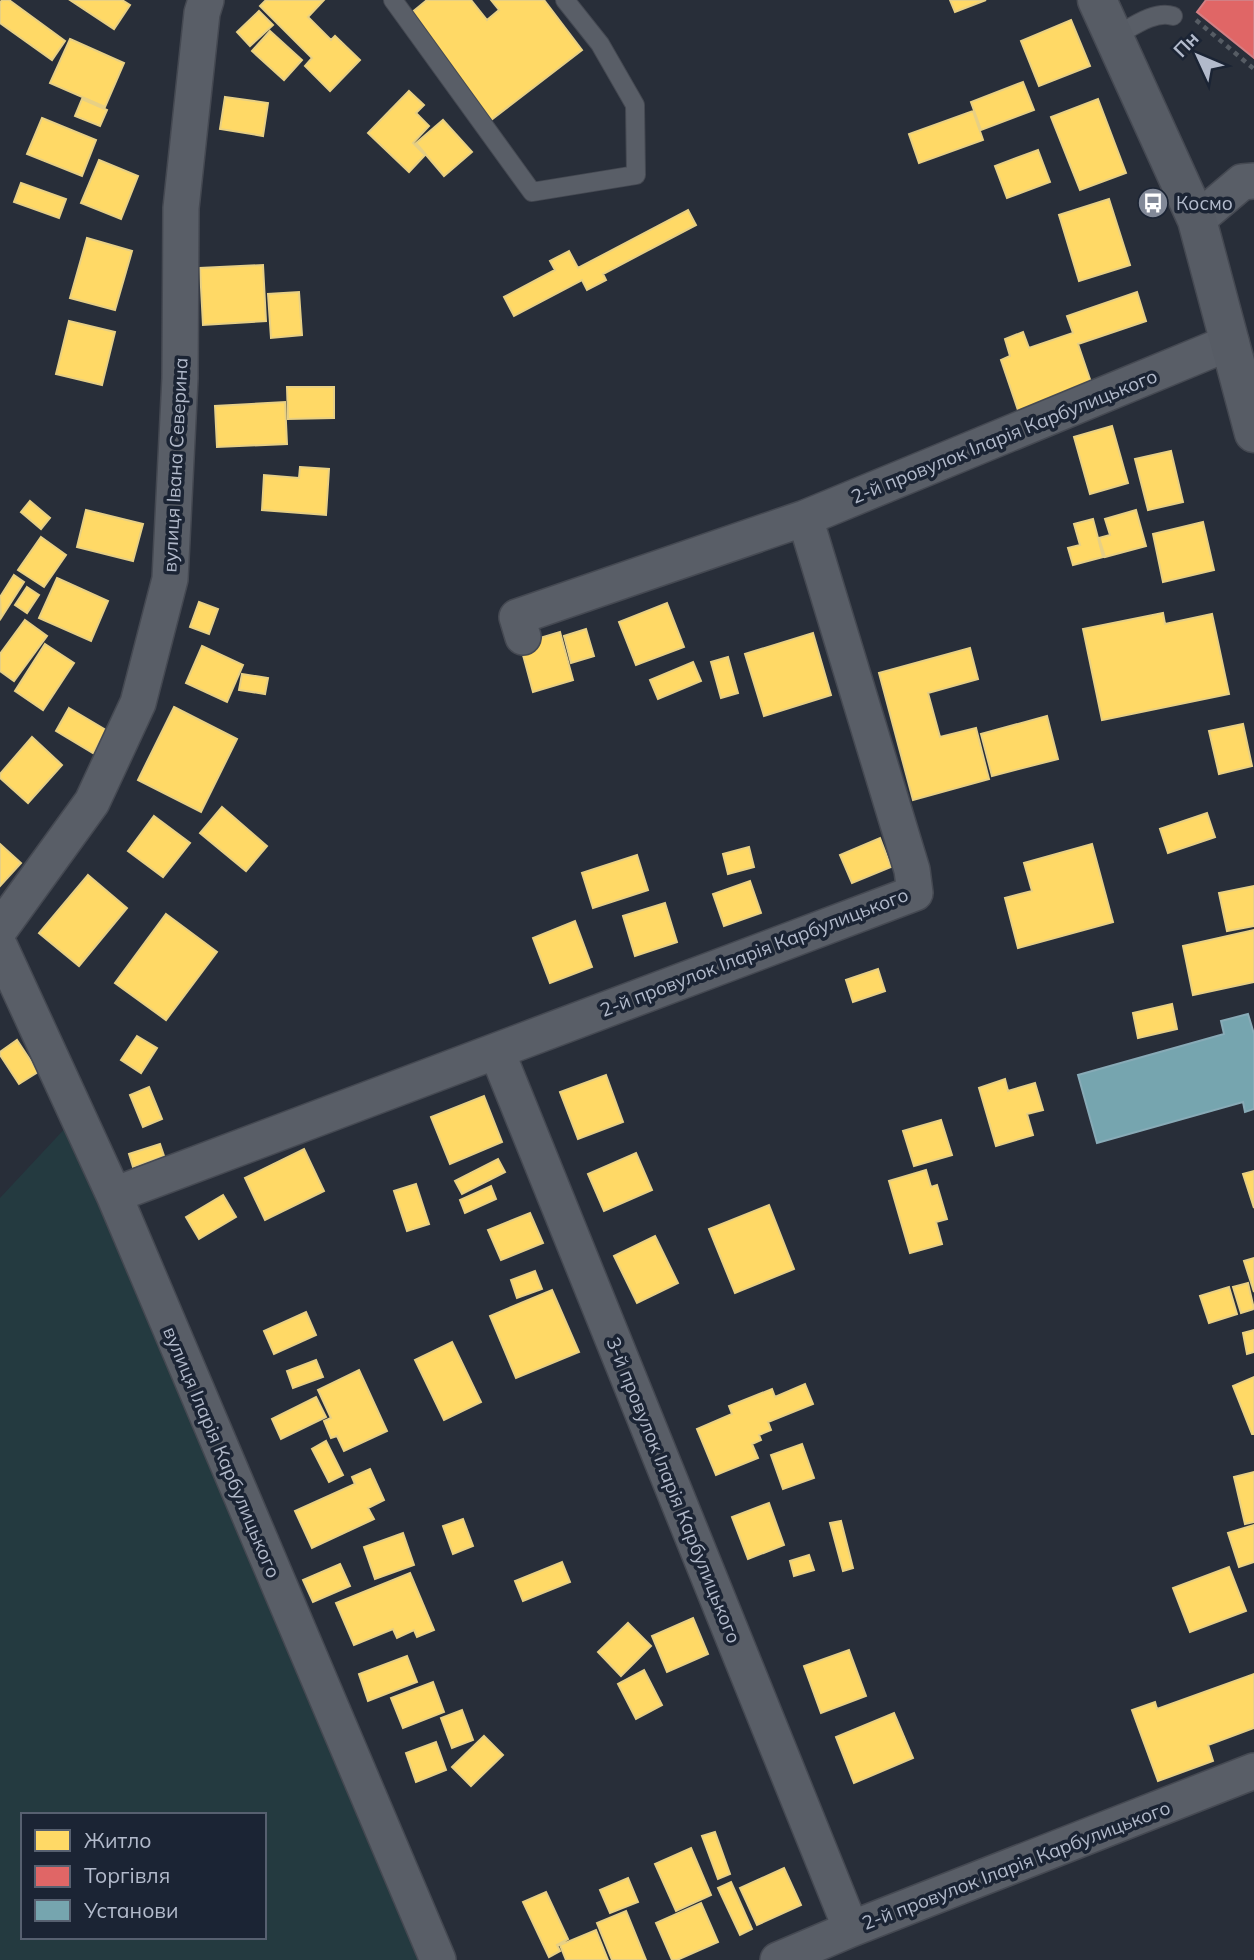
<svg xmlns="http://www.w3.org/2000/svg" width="1254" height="1960" font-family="Mulish,sans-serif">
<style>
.green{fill:#243a40;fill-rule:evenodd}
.homes{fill:#ffd966;stroke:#e8d084;stroke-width:2}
.shops{fill:#e06666;stroke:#d27f84;stroke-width:2}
.public{fill:#76a5af;stroke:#88abb7;stroke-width:2}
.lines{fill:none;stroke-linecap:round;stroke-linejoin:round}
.lane-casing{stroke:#454952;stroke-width:20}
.street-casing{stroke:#454952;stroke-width:38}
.secondary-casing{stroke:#454952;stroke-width:41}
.path{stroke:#565c64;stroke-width:4.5;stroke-dasharray:5 5;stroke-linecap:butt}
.lane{stroke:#595e67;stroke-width:18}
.street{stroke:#595e67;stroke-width:35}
.secondary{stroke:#575c65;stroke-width:38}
.labels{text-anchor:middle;stroke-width:7;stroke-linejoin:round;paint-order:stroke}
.poi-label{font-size:19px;fill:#b2bacb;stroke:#1b2434;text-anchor:start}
.street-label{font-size:19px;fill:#b2bacb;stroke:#1b2434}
</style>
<rect width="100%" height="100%" fill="#282e39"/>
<path class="green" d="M84,1108L452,1960H0V1198ZM23,1815H264V1937H23Z"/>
<path class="homes" d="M2,0H9L65,41L52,60L0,23V3Z
M70,0H122L130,5L114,29Z
M266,0H324L308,17L331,40L335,36L360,60L330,91L305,66L312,58L260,6Z
M427,0H471L487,20L499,10L491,0H544L582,50L491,120L410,14Z
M950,0H986L955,12Z
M259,11L273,25L250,46L237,32Z
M1071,20L1090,66L1039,86L1021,41Z
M270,31L302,60L284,80L252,51Z
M70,39L124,63L105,107L50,83Z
M1023,82L1034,110L981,130L971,102Z
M409,91L424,105L416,113L429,126L413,143L425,155L409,172L368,133Z
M225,97L268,103L263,136L220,129Z
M82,99L107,110L100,126L75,116Z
M1098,99L1126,173L1080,190L1051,117Z
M973,111L983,140L919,163L909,134Z
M42,118L96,140L82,176L27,154Z
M443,120L472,152L444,176L416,143Z
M1038,150L1050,182L1007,198L995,166Z
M99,160L138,176L121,219L81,203Z
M21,183L66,199L59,218L14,202Z
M1109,199L1130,265L1079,281L1059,215Z
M688,210L696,225L603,274L606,280L587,290L582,280L514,316L504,297L555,270L550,261L569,251L578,268Z
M87,238L132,251L115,310L70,298Z
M263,265L266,321L203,325L200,268Z
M299,292L302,335L271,338L268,294Z
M1137,292L1146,321L1078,344L1095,394L1021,419L1001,360L1010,356L1005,339L1023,332L1029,348L1073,333L1067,316Z
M69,321L115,332L102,385L56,374Z
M287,387H334V418L288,419Z
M285,402L287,444L217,447L215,406Z
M1112,426L1128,483L1090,494L1074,437Z
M1171,451L1183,502L1148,510L1135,459Z
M300,467L329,469L326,515L262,510L264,475L299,478Z
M30,501L50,518L41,529L21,512Z
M86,510L143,524L133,561L77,547Z
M1136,510L1146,546L1105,557L1099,538L1110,535L1105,519Z
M1093,519L1103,557L1073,565L1068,548L1080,545L1074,524Z
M1203,522L1214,570L1163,582L1153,534Z
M41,537L66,555L44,587L18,570Z
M14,575L24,582L1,618L0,597Z
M57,578L108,601L91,641L39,618Z
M27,587L39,595L27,613L15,605Z
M199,602L218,609L209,634L190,627Z
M667,603L684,647L636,665L619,622Z
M1163,613L1165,624L1212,614L1229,694L1102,720L1083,629Z
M25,620L47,636L14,681L0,671V654Z
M586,629L594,656L571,663L564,636Z
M560,632L573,680L533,692L520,644Z
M813,633L831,695L764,716L745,654Z
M45,644L74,663L43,710L15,691Z
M202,646L243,665L227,702L186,683Z
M970,648L978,679L928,693L940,737L976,728L989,779L913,800L879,673Z
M728,657L738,693L721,698L711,662Z
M693,662L701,681L658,699L650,680Z
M242,674L268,678L265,694L239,690Z
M174,707L237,739L201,812L138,780Z
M69,708L106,730L93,753L56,731Z
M1047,716L1058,759L992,776L981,734Z
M1243,724L1252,766L1219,774L1209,731Z
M32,737L62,765L28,803L0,778V774Z
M222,807L267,846L246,871L200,833Z
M1207,813L1215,837L1168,853L1160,829Z
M154,816L190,843L163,877L128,851Z
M880,838L891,867L852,883L840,855Z
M0,844L21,863L0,886Z
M1092,844L1113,922L1018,948L1005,898L1032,891L1024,863Z
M749,847L754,867L728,874L723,854Z
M637,855L648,890L593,908L582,873Z
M88,875L127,908L79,966L39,933Z
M750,881L761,913L724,926L713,894Z
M1254,886V926L1227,931L1219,893Z
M665,903L677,942L635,956L623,916Z
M166,914L217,952L166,1020L115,983Z
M575,921L592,967L550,983L533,938Z
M1254,930V982L1193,995L1183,946Z
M878,969L885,991L853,1002L846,980Z
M1172,1004L1177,1029L1138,1038L1133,1013Z
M137,1036L157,1048L141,1073L121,1060Z
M17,1040L38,1072L19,1084L0,1055V1052Z
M606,1075L623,1122L578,1139L560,1092Z
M1005,1079L1008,1091L1035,1083L1043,1110L1027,1114L1033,1135L996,1146L979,1088Z
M149,1087L162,1119L143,1127L130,1095Z
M484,1096L502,1142L450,1164L431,1117Z
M941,1120L952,1155L914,1166L903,1131Z
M160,1144L164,1156L133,1167L129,1154Z
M304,1149L324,1191L265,1220L245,1178Z
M636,1153L652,1190L604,1211L588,1174Z
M498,1159L505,1172L462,1194L455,1181Z
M926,1170L931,1187L937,1185L947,1219L936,1222L942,1244L910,1253L889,1181Z
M1254,1171V1208L1243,1174Z
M416,1184L429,1224L407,1231L394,1191Z
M491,1186L496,1199L465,1213L460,1200Z
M223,1195L236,1217L199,1239L186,1217Z
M769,1205L794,1269L735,1293L709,1229Z
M530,1213L543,1243L501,1260L488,1230Z
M655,1236L678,1283L637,1303L614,1256Z
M1254,1258V1292L1244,1261Z
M535,1271L542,1289L517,1298L511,1280Z
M1248,1283L1254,1309L1241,1313L1233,1287Z
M1229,1287L1237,1314L1209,1323L1200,1296Z
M552,1290L579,1352L516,1378L490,1316Z
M306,1312L316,1335L274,1354L264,1331Z
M1254,1330V1352L1247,1354L1243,1333Z
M452,1342L481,1402L444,1420L415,1360Z
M316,1360L323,1377L293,1388L287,1371Z
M359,1370L387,1431L344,1451L337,1436L331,1438L324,1421L331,1418L318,1390Z
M1254,1377V1434H1252L1233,1386Z
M805,1384L813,1404L768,1422L771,1430L759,1435L761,1440L752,1444L758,1458L716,1475L697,1429L732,1414L729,1406L772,1389L775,1397Z
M316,1397L326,1417L281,1439L272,1419Z
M326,1441L343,1475L329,1482L312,1449Z
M802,1444L814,1478L783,1489L771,1455Z
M370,1469L384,1500L368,1508L374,1519L312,1548L295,1511L355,1484L352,1477Z
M1254,1472V1522L1245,1524L1234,1477Z
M769,1503L784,1545L748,1559L732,1517Z
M463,1519L473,1546L453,1554L443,1526Z
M841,1521L853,1568L843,1571L830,1523Z
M1254,1525V1562L1239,1567L1228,1533Z
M403,1533L414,1565L375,1579L364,1547Z
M809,1555L814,1570L794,1576L790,1561Z
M562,1562L570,1582L523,1601L515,1581Z
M340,1564L350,1586L313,1602L303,1580Z
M1229,1567L1246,1611L1190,1632L1173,1588Z
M410,1573L434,1630L417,1637L414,1630L397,1638L393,1629L354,1645L336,1603Z
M693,1618L708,1654L667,1672L652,1636Z
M628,1623L651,1646L621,1676L598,1652Z
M849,1650L866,1696L821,1713L804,1666Z
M407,1656L417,1682L368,1701L359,1674Z
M644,1670L662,1705L636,1719L618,1684Z
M1254,1674V1728L1208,1745L1213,1761L1158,1781L1132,1710L1155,1702L1157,1709Z
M433,1682L444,1712L403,1728L391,1698Z
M462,1710L473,1740L452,1748L441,1718Z
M894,1713L913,1758L854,1783L836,1737Z
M484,1736L503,1755L471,1786L452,1767Z
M436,1742L446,1770L416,1782L406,1753Z
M715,1832L730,1874L718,1879L702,1836Z
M691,1848L711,1895L676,1911L655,1864Z
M784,1868L801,1905L757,1925L740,1888Z
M628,1878L638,1902L610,1913L600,1890Z
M731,1882L752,1929L740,1935L718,1888Z
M546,1892L568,1939L557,1945L560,1951L549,1957L523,1902Z
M701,1903L718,1942L677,1960H672L656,1923Z
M626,1911L646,1960H612L597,1923Z
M596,1930L608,1960H566L560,1945Z"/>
<path class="shops" d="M1206,0H1254V58L1197,12Z"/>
<path class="public" d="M1248,1014L1254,1034V1109L1245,1112L1243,1102L1097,1143L1078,1075L1224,1034L1221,1021Z"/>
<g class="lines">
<g class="lane-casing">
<path id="lane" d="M393,0L532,192L636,175L635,105L600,44L565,0
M1114,37C1131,28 1154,10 1173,16"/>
</g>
<g class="street-casing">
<path id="street" d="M1197,220L1242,182L1254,181
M523,637L517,617L805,518
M0,929L92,802L138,703L170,579L180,378L181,208L202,13L206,0
M0,947L114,1195L438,1960
M497,1052L851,1929
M114,1195L915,893L912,870L805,518L1231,342
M778,1960L851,1929L1254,1771"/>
</g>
<g class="secondary-casing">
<path id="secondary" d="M1097,0L1197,220L1254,433"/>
</g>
<path class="path" d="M1196,20L1254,69"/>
<use href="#lane" class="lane"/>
<use href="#street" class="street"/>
<use href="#secondary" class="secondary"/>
</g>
<defs>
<g id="bus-disc" transform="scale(1.575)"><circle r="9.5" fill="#828998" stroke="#1b2434"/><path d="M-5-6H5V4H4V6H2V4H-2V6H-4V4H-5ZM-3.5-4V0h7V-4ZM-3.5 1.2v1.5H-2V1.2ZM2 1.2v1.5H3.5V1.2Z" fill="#fff"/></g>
</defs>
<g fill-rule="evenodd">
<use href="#bus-disc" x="1153" y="203"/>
</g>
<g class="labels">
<g class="poi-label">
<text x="1176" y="210">Космо</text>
</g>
<g class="street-label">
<text transform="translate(1004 436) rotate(-22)" y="7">2-й провулок Іларія Карбулицького</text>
<text transform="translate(175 465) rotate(-87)" y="7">вулиця Івана Северина</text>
<text transform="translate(754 952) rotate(-21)" y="7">2-й провулок Іларія Карбулицького</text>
<text transform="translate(222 1452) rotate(67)" y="7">вулиця Іларія Карбулицького</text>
<text transform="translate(674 1490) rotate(68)" y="7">3-й провулок Іларія Карбулицького</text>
<text transform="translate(1016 1865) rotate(-21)" y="7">2-й провулок Іларія Карбулицького</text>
</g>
</g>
<rect x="21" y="1813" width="245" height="126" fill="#1b2434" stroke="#576070" stroke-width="2"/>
<rect x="35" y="1830" width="35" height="21" fill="#ffd966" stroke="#576070" stroke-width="2"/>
<text x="84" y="1848" font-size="21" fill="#b2bacb">Житло</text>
<rect x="35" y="1866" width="35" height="21" fill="#e06666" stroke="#576070" stroke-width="2"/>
<text x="84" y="1883" font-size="21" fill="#b2bacb">Торгівля</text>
<rect x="35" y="1900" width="35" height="21" fill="#76a5af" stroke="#576070" stroke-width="2"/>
<text x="84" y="1918" font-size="21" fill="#b2bacb">Установи</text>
<g transform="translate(1198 56) rotate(314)" stroke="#1b2434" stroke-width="5" paint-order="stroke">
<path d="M0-5L12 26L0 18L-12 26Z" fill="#b2bacb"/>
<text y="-10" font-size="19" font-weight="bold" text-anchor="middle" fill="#b2bacb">Пн</text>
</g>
</svg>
